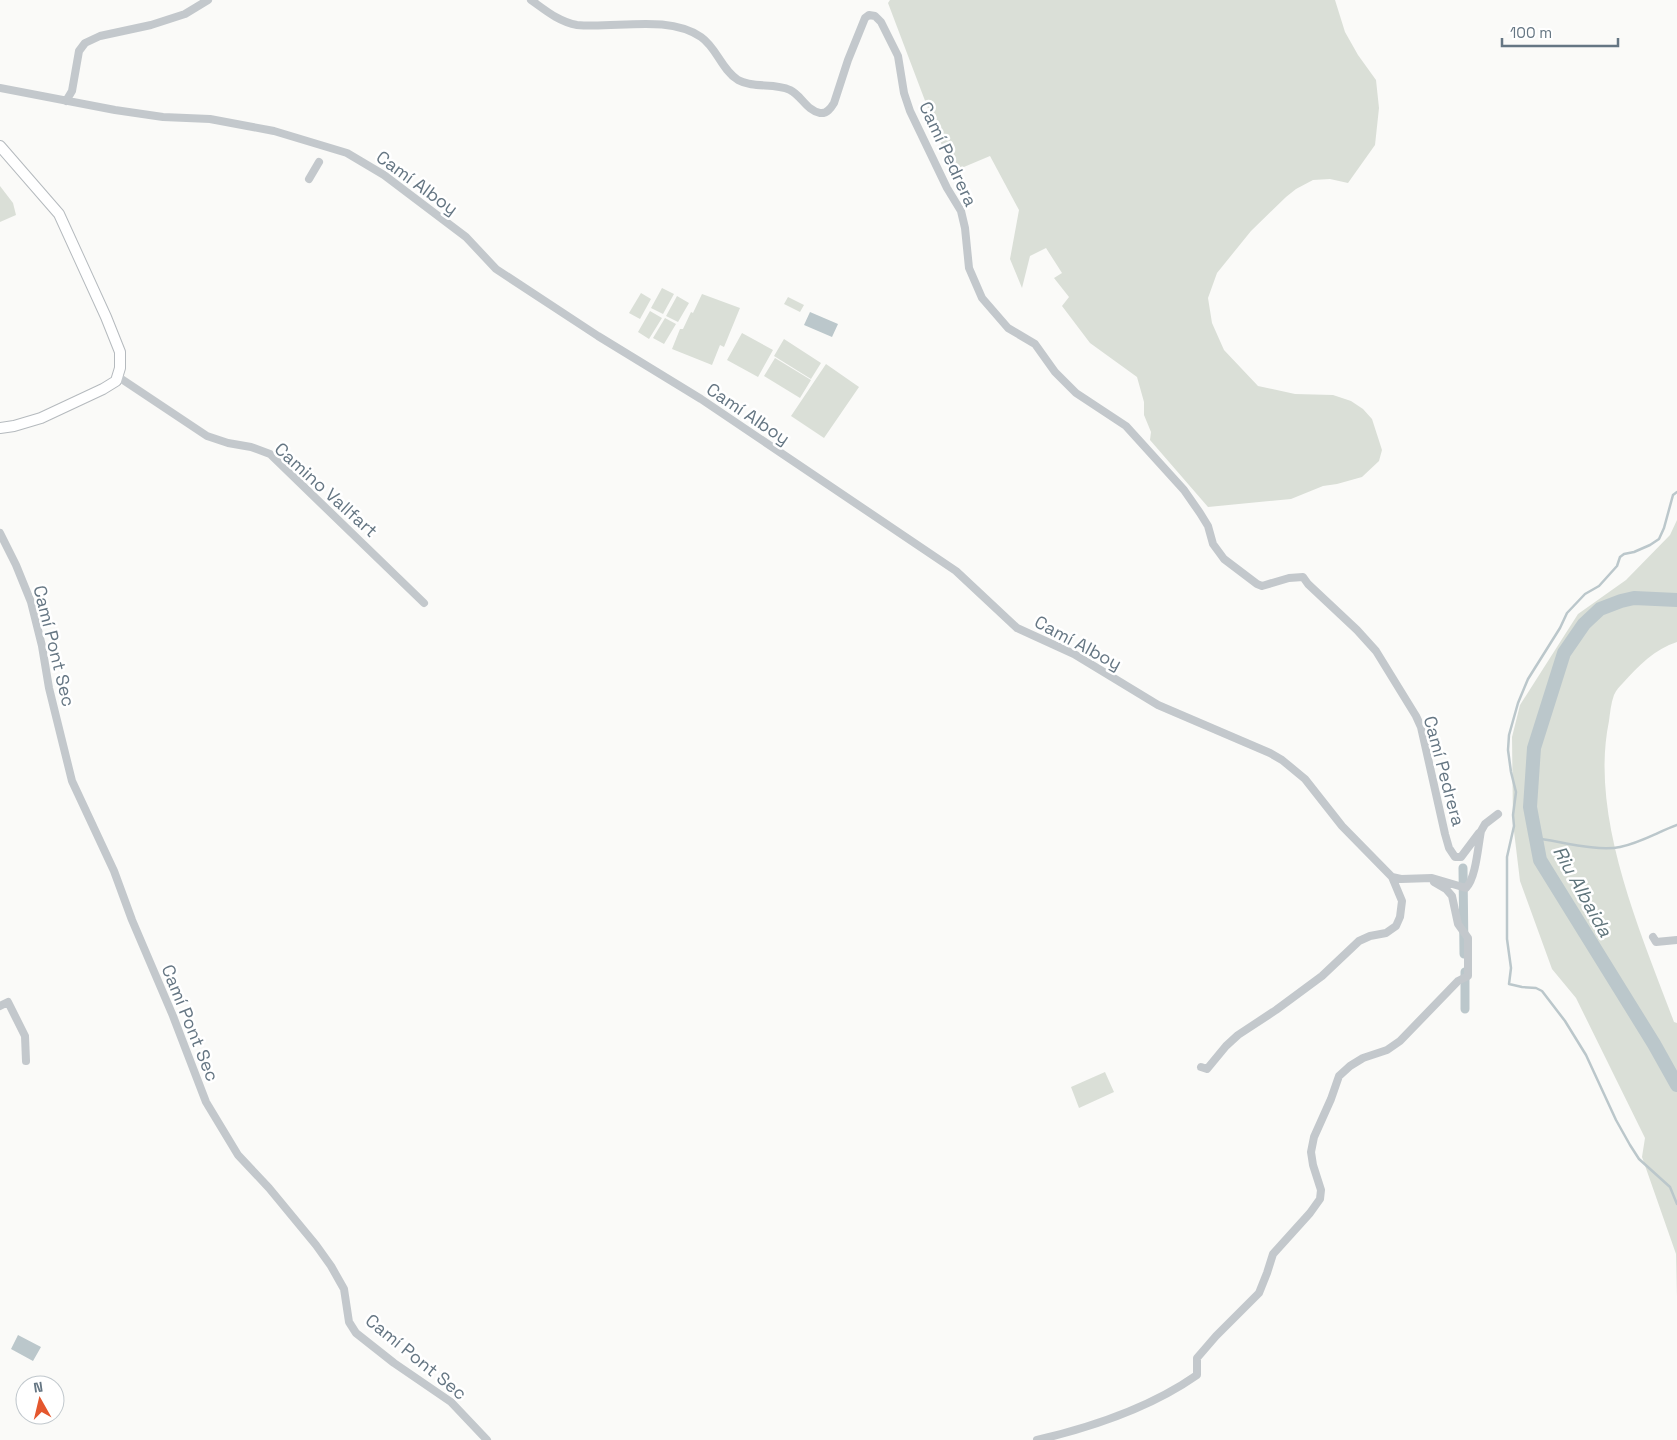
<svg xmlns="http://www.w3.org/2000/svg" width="1677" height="1440" font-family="'Space Grotesk',sans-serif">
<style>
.green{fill:#dadfd7}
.water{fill:#bbc7cb}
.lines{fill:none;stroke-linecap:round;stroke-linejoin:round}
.stream{stroke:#bbc7cb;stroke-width:2.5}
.canal{stroke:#bbc7cb;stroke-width:9}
.river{stroke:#bbc7cb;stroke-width:14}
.major-casing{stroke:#b5babe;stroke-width:12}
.minor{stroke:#c3c8cc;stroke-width:8}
.major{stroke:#fff;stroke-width:10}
.labels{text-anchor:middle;stroke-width:5;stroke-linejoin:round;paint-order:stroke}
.street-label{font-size:18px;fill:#657683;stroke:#fff}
.water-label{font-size:19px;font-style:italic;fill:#60757c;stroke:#fff}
</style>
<rect width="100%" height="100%" fill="#fafaf8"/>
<path class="green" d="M890,0H1335L1345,32L1358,55L1376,80L1379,108L1375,145L1348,183L1330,179L1313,180L1296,189L1286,197L1251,231L1217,273L1208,298L1212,323L1224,350L1258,386L1295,394L1333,395L1351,401L1363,409L1372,419L1382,450L1379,461L1362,477L1337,484L1323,486L1291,499L1208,507L1150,440L1151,432L1144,415V402L1137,377L1090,343L1062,306L1069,297L1054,278L1062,273L1046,248L1030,256L1022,288L1010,259L1019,210L990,156L952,172L888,3Z
M0,186L13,203L16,215L0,222Z
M662,288L674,294L663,314L651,308Z
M641,293L651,299L640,319L629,313Z
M702,294L740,308L724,347L720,345L712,365L672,349L680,329H683L691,312L693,313Z
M677,296L689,303L678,322L666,316Z
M788,297L804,305L800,312L784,304Z
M650,311L662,318L649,339L638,332Z
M665,318L676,324L664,344L653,338Z
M742,333L773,350L758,377L727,360Z
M784,339L821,363L811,379L774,356Z
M775,358L811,380L800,398L764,376Z
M826,364L859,387L824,438L791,416Z
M1677,520V642C1655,649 1638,666 1623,683C1620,686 1616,690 1614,695C1611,703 1610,713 1609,721C1589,817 1641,933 1674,1022L1677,1023V1297L1676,1254L1642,1157L1645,1138L1576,998L1552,969L1520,881L1513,823L1512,737L1520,705L1578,614L1626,580L1670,535Z
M1105,1072L1114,1092L1079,1108L1071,1087Z"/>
<path class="water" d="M810,312L838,324L832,337L804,325Z
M18,1335L41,1347L33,1361L11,1349Z"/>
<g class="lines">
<path class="stream" d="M1677,492L1673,495L1664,528L1659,539L1650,545L1634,552L1624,554L1620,557L1617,566L1599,586L1585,594L1567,613L1560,628L1528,679L1518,703L1509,735L1508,750L1511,772L1516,792L1513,815L1514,826L1507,857V939L1511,968L1509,984L1522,987L1536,988L1542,991L1565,1021L1586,1055L1616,1120L1630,1145L1639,1159L1670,1187L1677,1204
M1535,838C1559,841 1597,852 1620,847C1640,843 1658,832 1677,825"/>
<path class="canal" d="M1463,868L1464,954
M1465,972V1009"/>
<path class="river" d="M1677,600L1634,598L1621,601L1600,609L1584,624L1564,653L1534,748L1530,807L1540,860L1654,1044L1677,1085"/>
<g class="major-casing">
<path id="major" d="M0,146L59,214L106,317L120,352V368L116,381L103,389L41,418L14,426L0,428"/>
</g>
<path class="minor" d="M531,0C545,10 559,22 577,25C615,29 667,14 701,37C717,48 721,69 738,80C754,89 774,82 790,90C801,95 807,111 820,113C827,114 831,108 834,103L848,60L865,18L869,15L875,16L881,22L898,56L904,93L910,111L947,188L961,211L965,228L969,268L982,298L1008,328L1035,344L1055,372L1076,393L1126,426L1184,490L1200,513L1208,526L1213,544L1224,559L1257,584L1262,586L1289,578L1303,577L1308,584L1357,630L1376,651L1416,716L1421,727L1445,834L1449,848L1455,857H1461L1479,833
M0,88L115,110L163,117L210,119L274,131L347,153L384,175L466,237L496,269L598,336L701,399L956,571L1017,628L1074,654L1158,705L1270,753L1282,760L1305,779L1342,826L1392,877L1401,879L1432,878L1466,888C1476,878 1478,846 1481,831L1485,824L1498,814
M66,101L72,91L79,51L85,43L100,36L151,25L185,14L208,0
M309,179L319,162
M117,376L207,436L228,443L251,447L270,454L424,603
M0,533L16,565L31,602L42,646L49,688L72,781L114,871L132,920L173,1016L206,1102L238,1155L269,1188L316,1245L331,1266L344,1289L349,1322L356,1333L394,1363L451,1402L487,1440
M1653,937L1656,942L1677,940
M0,1006L8,1002L25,1036L26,1061
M1201,1067L1207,1069L1226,1046L1238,1035L1276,1010L1322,976L1359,941L1370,936L1386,933L1396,926L1400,917L1402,901L1392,877
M1037,1440C1093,1427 1150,1408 1197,1375V1358L1216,1336L1259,1293L1267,1273L1273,1254L1310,1213L1320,1199L1321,1190L1313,1165L1311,1152L1314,1137L1331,1099L1339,1076L1350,1066L1363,1058L1387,1050L1400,1041L1458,981L1468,976V938L1458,924L1452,896L1446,889L1434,882"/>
<use href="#major" class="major"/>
</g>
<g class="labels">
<g class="street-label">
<text transform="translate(948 154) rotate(65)" y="6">Camí Pedrera</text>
<text transform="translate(417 183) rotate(36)" y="6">Camí Alboy</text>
<text transform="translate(748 414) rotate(34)" y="6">Camí Alboy</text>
<text transform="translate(326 490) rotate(42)" y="6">Camino Vallfart</text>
<text transform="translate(1078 643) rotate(28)" y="6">Camí Alboy</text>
<text transform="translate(54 646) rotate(76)" y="6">Camí Pont Sec</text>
<text transform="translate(1444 771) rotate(75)" y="6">Camí Pedrera</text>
<text transform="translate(190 1023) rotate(68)" y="6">Camí Pont Sec</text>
<text transform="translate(416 1357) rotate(39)" y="6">Camí Pont Sec</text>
</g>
<g class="water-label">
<text transform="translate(1583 891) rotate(61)" y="7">Riu Albaida</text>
</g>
</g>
<g transform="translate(40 1400) rotate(352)"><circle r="24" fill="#ffffff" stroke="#c1c8cd"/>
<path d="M0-4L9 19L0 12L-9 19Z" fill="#e4572e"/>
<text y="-8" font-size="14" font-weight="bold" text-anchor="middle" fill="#657683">N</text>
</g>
<path d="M1502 38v8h116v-8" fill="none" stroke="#657683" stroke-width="2.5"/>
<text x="1510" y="38" font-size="15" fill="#657683" stroke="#ffffff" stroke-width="4" paint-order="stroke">100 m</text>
</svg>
